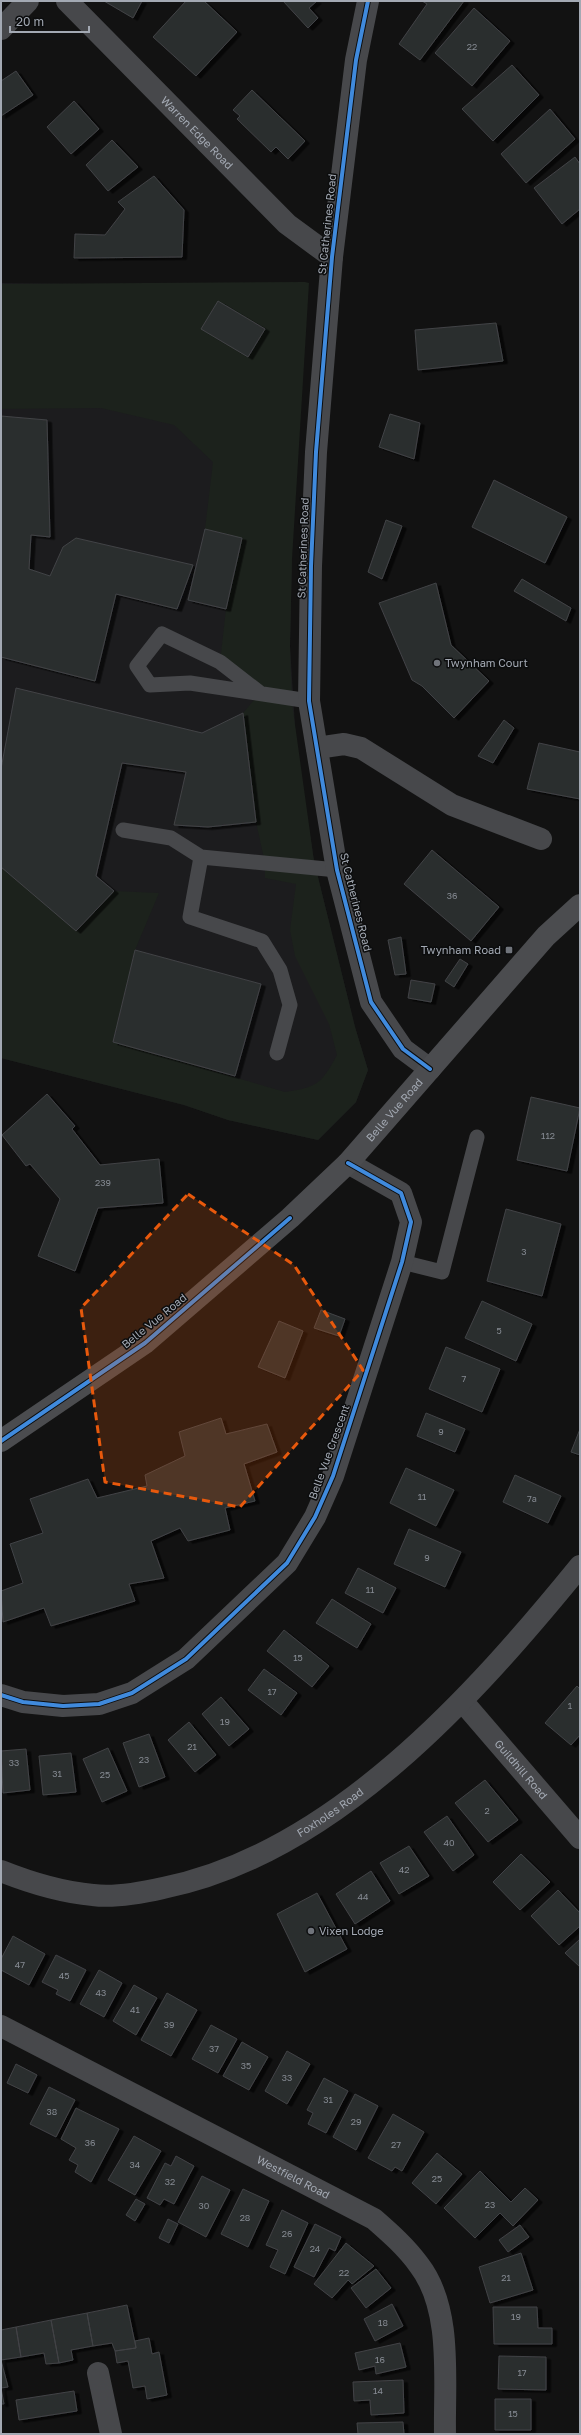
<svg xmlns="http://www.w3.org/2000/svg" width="581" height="2435" font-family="'Golos Text',sans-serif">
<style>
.built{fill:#1c1c1e}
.green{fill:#1c221c}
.building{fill:#2c2d2e;stroke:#414346;filter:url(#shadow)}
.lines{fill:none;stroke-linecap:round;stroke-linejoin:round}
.service{stroke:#47484b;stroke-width:15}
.minor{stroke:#47484b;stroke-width:22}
.secondary{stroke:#4b4c4f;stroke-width:22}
.cycleway-casing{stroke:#0c0d0e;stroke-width:6}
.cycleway{stroke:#408adc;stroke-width:4}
.marked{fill:#e8590c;fill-opacity:0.2;stroke:#e8590c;stroke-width:3;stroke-dasharray:8 5;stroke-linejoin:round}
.poi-dot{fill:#70747b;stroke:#0c0d0e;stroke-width:1.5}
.labels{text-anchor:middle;stroke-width:3;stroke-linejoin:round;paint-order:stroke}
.number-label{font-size:9px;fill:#858a92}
.street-label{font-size:11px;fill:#a3a9b3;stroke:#0c0d0e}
.poi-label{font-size:11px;fill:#a3a9b3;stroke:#0c0d0e;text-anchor:start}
</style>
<defs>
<filter id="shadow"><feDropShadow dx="4.5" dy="2.5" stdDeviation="0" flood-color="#0009"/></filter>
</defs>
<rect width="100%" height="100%" fill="#121212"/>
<path class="built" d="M1,283L173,285L292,559L290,646L296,742L314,861L355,1027L368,1070L356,1102L318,1140L228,1120L184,1105L1,1058Z"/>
<path class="green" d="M305,282L309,283L292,559L290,646L292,703L314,861L355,1027L368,1070L356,1102L318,1140L228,1120L184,1105L1,1058V867L76,930L114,891L159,893L135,950L113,1042L285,1092C318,1087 321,1084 337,1055L329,1024L295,956L290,930L296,884L265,878V863L256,822L243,713L260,693L220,662L226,609L242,538L205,529L213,462L174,425L101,408L1,409V284Z"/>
<path class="building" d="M104,1H142L133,18Z
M186,1H204L237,32L196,76L153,37Z
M283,1H317L309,8L318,18L308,28Z
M422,1H464L420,60L399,44L427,4Z
M474,8L510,41L472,86L435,53Z
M512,65L539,95L493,141L462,109Z
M16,71L33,95L1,116V81Z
M252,90L305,141L288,159L276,147L271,152L237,119L240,116L233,110Z
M74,101L99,129L71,154L47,127Z
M550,109L575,139L526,183L501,154Z
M112,140L138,167L108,191L86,165Z
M575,157L580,164V209L562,224L534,188Z
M154,176L184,210L182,257L74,258L75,234L105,235L125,209L118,202Z
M218,301L265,329L248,357L201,329Z
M496,323L503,361L418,370L415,330Z
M390,414L420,423L414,459L379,447Z
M1,416L47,420L50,537L31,535L29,569L50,576L63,547L76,538L193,565L177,609L116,594L95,681L1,657Z
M494,480L567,517L545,563L472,527Z
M386,520L402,526L382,579L368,572Z
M205,529L242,538L226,609L188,600Z
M522,579L571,608L566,621L514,591Z
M436,583L451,645L489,681L454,718L422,686L412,680L379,603Z
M16,688L202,733L243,713L256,822L208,827L174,825L186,772L122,763L96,876L114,891L76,931L1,867V769Z
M504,720L514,728L493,763L478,756Z
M539,743L580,752V799L527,789Z
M432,850L499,907L471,941L404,884Z
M401,937L406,974L395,975L388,940Z
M135,950L261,984L235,1076L113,1042Z
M460,959L468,964L454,987L445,981Z
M411,980L435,984L431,1002L408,998Z
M47,1094L75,1126L72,1129L100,1165L159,1159L163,1203L98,1208L75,1271L38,1256L60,1199L30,1164L26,1166L2,1135Z
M531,1097L580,1108L567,1171L517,1160Z
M506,1209L561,1224L542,1296L487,1281Z
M482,1301L532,1324L516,1361L465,1338Z
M321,1310L345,1319L339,1336L314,1328Z
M279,1321L303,1331L285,1378L258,1367Z
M446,1347L500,1369L482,1412L429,1389Z
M426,1413L465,1429L455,1452L417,1436Z
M221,1418L226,1434L267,1424L277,1452L244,1464L255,1501L225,1508L230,1530L188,1541L180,1528L151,1541L164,1578L129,1584L135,1601L51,1626L44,1608L3,1622L1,1591L23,1583L10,1544L43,1533L30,1499L88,1479L97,1498L147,1486L145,1475L185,1456L179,1432Z
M580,1429V1455L571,1452Z
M406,1468L454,1490L436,1526L390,1503Z
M515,1475L561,1496L548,1523L503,1502Z
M409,1529L461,1552L445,1587L394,1564Z
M358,1568L396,1588L383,1613L345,1593Z
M332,1599L371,1624L357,1648L316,1623Z
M284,1630L329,1666L312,1687L267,1651Z
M264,1669L297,1693L281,1715L248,1690Z
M577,1686L580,1689V1735L571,1745L545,1723Z
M221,1697L249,1729L229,1746L202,1714Z
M189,1722L216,1755L195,1772L168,1740Z
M149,1734L165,1777L139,1787L123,1743Z
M108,1748L127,1791L102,1802L83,1759Z
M26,1749L30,1790L3,1793L1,1751Z
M71,1753L76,1792L43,1795L39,1756Z
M485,1780L518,1820L488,1842L455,1803Z
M447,1816L474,1855L453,1871L424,1832Z
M409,1846L429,1876L399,1894L380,1863Z
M521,1854L550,1882L520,1910L493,1882Z
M371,1871L390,1901L355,1924L336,1894Z
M558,1890L580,1913V1926L559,1945L531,1916Z
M317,1893L347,1949L305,1972L277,1914Z
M13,1936L45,1954L29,1985L1,1970V1959Z
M580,1939V1967L565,1953Z
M56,1955L86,1970L70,2001L56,1994L58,1990L42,1982Z
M99,1970L122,1983L104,2017L80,2004Z
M134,1985L157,1998L136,2035L113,2021Z
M167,1993L197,2010L171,2056L141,2040Z
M211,2025L237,2039L218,2073L192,2059Z
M242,2042L268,2057L249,2090L223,2076Z
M287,2051L310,2064L287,2104L265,2091Z
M16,2064L37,2075L28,2093L7,2083Z
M324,2078L348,2091L326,2133L308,2124L313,2113L307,2110Z
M49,2087L75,2100L56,2137L30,2124Z
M355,2094L378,2106L356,2150L333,2137Z
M76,2108L119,2129L91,2182L75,2172L78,2165L69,2160L76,2148L61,2139Z
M393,2114L424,2132L402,2171L395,2167L392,2171L368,2158Z
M134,2136L161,2151L135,2195L108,2180Z
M437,2153L462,2174L436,2204L412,2183Z
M176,2156L194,2166L174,2204L164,2199L160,2205L147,2198L165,2163L171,2166Z
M480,2171L511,2202L525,2188L538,2200L513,2226L500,2213L475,2238L444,2208Z
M202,2176L230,2190L206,2237L178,2222Z
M243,2189L269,2201L248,2247L221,2234Z
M136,2199L145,2204L135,2221L126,2215Z
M282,2210L308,2223L285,2274L270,2267L278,2250L266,2245Z
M168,2219L178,2224L169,2243L159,2238Z
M315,2224L341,2237L335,2251L329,2248L314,2277L294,2267Z
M520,2225L529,2237L508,2252L499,2240Z
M346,2243L374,2266L352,2284L348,2280L332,2298L314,2284Z
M521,2253L533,2290L490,2303L479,2267Z
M376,2269L391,2288L366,2308L351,2288Z
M392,2304L403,2326L375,2341L364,2319Z
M127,2305L136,2348L115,2351L112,2343L93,2346L87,2313Z
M493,2307H537L538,2328H552V2344H494Z
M87,2313L93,2346L71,2350L73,2360L59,2363L51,2320Z
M51,2320L59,2363L46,2364L44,2353L21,2357L16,2327Z
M16,2327L21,2357L1,2360V2330Z
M149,2338L152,2354L159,2352L167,2395L147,2399L145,2386L133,2388L128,2361L117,2363L115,2351L136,2348L135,2341Z
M400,2343L406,2367L376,2374L375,2366L359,2370L355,2353Z
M499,2356L546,2357V2390L498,2389Z
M1,2360L8,2387L1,2388L4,2404H1Z
M403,2380L404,2413L371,2415L370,2400L354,2401L353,2382Z
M74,2391L77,2411L19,2420L16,2400Z
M495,2399H531V2430H495Z
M403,2422L404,2434H358L357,2423Z"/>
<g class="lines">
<path class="service" d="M260,693L220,662L162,634L137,666L150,685L190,683L309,701
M123,830L171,838L201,857
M277,1053L290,1005L280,970L262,941L190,917L201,857L337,870
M402,1262L442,1272L477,1137"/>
<g class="minor">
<path id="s1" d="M67,1L287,224L332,257"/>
<path d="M368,1L356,60L332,257L316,452L311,566L309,701L337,870L371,1002L403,1049L430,1069"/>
<path d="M1,29L28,1"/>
<path d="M317,748L344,744L361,748L452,805L541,839"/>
<path d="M1,1695L23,1702L63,1706L99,1704L132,1693L186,1659L287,1563L315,1517L333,1476L402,1262L411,1222L401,1193L348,1163"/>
<path id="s2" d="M463,1702L580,1838"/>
<path id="s3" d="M1,1871C31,1883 60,1892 93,1895C115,1898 141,1893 163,1888C333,1854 475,1695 580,1566"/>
<path id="s4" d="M1,2026L374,2219C390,2233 406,2247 419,2265C453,2309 444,2381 445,2434"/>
<path d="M98,2373L111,2434"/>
</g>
<path class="secondary" id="s5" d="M1,1441L145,1343L290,1218L348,1163L546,936L580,905"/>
<g class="cycleway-casing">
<path id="cycleway" d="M368,1L356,60L332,257L316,452L311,566L309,701L337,870L371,1002L403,1049L430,1069
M1,1441L145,1343L290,1218
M1,1695L23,1702L63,1706L99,1704L132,1693L186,1659L287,1563L315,1517L333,1476L402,1262L411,1222L401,1193L348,1163"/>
</g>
<use href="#cycleway" class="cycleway"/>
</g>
<path class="marked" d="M188,1194L294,1265L363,1370L240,1507L105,1482L81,1308Z"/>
<g class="poi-dot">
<circle cx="437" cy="663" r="4"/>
<rect x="505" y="946" width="8" height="8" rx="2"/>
<circle cx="311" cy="1931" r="4"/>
</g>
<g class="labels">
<g class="number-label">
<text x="472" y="50">22</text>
<text x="452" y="899">36</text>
<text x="548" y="1139">112</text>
<text x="103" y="1186">239</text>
<text x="524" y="1255">3</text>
<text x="499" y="1334">5</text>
<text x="464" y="1382">7</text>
<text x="441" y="1435">9</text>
<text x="422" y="1500">11</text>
<text x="532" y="1502">7a</text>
<text x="427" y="1561">9</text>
<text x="370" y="1593">11</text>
<text x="298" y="1661">15</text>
<text x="272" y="1695">17</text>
<text x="570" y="1709">1</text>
<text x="225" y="1725">19</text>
<text x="192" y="1750">21</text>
<text x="144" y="1763">23</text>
<text x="14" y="1766">33</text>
<text x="57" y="1777">31</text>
<text x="105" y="1778">25</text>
<text x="487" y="1814">2</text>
<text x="449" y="1846">40</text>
<text x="404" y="1873">42</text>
<text x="363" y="1900">44</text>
<text x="20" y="1968">47</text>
<text x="64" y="1979">45</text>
<text x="101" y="1996">43</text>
<text x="135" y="2013">41</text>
<text x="169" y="2028">39</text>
<text x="214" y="2052">37</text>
<text x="246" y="2069">35</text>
<text x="287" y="2081">33</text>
<text x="328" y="2103">31</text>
<text x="52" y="2115">38</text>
<text x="356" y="2125">29</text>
<text x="90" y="2146">36</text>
<text x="396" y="2148">27</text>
<text x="135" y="2168">34</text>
<text x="437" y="2182">25</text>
<text x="170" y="2185">32</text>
<text x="490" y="2208">23</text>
<text x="204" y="2209">30</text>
<text x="245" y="2221">28</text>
<text x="287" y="2237">26</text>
<text x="315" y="2252">24</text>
<text x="344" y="2276">22</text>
<text x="506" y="2281">21</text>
<text x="516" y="2320">19</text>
<text x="383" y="2326">18</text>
<text x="380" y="2363">16</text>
<text x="522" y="2376">17</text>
<text x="378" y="2394">14</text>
<text x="513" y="2417">15</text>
</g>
<g class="street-label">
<text dy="4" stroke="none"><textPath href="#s1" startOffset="185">Warren Edge Road</textPath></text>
<text transform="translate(327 224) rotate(-84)" y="4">St Catherines Road</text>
<text transform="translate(303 548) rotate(-88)" y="4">St Catherines Road</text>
<text transform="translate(356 902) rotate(76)" y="4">St Catherines Road</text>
<text dy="4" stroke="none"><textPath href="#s5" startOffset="516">Belle Vue Road</textPath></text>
<text transform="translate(154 1321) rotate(-39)" y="4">Belle Vue Road</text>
<text transform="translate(329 1452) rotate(-70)" y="4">Belle Vue Crescent</text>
<text dy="4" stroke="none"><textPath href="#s2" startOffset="89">Guildhill Road</textPath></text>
<text dy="4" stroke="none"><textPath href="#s3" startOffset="351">Foxholes Road</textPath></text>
<text dy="4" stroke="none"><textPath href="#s4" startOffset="329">Westfield Road</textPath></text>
</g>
<g class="poi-label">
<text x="445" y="667">Twynham Court</text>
<text x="501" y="954" text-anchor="end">Twynham Road</text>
<text x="319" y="1935">Vixen Lodge</text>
</g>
</g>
<rect width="581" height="2435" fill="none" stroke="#a3a9b3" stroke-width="4"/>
<path d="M10 26v6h79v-6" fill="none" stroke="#a3a9b3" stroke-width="2"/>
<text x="16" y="26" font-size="12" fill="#a3a9b3" stroke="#0c0d0e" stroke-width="3" paint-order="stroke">20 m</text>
</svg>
